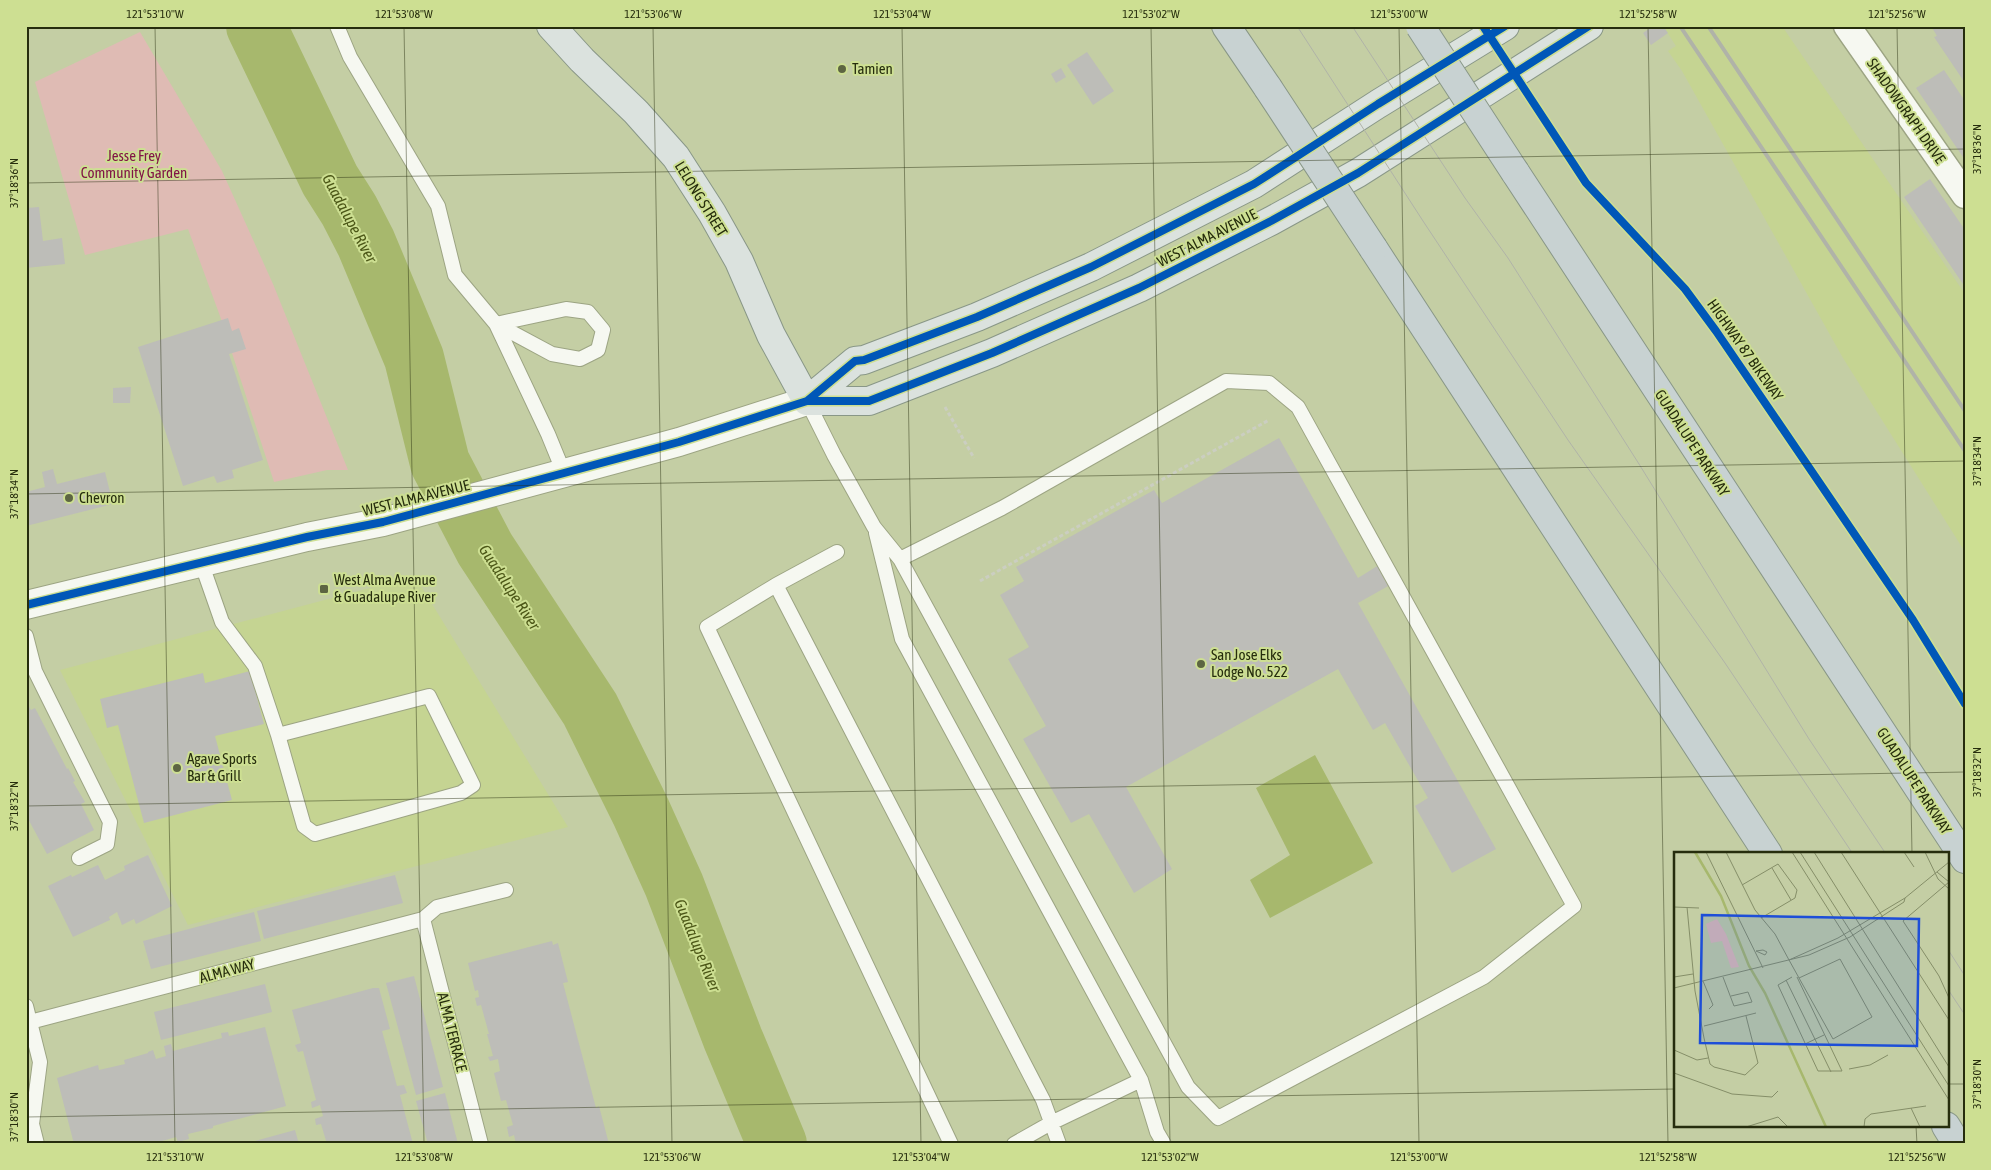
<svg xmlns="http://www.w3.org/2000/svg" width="1991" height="1170" font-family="'Asap Condensed',sans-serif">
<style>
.built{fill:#c5d492}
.green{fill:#dfbbb4}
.water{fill:#a7b86d}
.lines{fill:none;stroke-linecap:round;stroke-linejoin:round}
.river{stroke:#a7b86d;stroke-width:60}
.building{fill:#bdbdb8}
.service-casing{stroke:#9ca483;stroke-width:16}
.minor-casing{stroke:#9ca483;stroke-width:29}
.secondary-casing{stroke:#9ca483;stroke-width:30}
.primary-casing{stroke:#899787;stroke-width:30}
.motorway-casing{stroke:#899787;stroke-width:30}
.path{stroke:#cbcec1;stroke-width:3;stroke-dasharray:4 2.5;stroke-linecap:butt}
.service{stroke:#f6f8f1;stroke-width:14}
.minor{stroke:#f6f8f1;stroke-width:26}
.secondary{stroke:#f6f8f1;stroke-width:28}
.primary{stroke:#dbe2de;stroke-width:28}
.motorway{stroke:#c8d2d2;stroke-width:28}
.tram{stroke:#b0b3a8;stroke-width:1}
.rail{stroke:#b0b3a8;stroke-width:4}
.motorway-bridge-casing{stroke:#899787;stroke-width:30;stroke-linecap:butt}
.motorway-bridge{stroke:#c8d2d2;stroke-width:28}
.cycleway-casing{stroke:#cddf92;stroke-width:11}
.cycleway{stroke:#0057b8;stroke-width:8}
.ticks{fill:none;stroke:#262d0d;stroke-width:1;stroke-opacity:0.45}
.poi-dot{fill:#5d6542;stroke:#cddf92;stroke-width:2}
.labels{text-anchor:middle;stroke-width:4;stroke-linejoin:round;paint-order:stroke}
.poi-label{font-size:15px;fill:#262d0d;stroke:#cddf92;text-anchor:start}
.street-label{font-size:15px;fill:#262d0d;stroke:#cddf92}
.park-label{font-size:15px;fill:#821547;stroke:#cddf92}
.water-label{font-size:16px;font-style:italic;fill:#4c5717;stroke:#cddf92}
.inset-river{fill:none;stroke:#a7b86d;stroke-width:2.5}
.inset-road{fill:none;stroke:#858e68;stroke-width:1}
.view{fill:#1d4ed8;fill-opacity:0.15;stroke:#1d4ed8;stroke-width:2.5}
.inset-edge{fill:none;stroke:#262d0d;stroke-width:2.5}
.neatline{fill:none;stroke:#262d0d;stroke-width:2}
.ticks-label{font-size:12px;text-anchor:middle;fill:#262d0d}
</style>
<rect width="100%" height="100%" fill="#c4cea4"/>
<path class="built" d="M1663,26H1782L1965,294V552L1843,358L1682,71L1668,51L1676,46Z
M415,576L568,827L188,925L60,670Z"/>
<path class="green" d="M140,32L222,171L273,284L348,470H327L274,482L220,316L188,229L85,255L35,82Z"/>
<path class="water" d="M1315,755L1373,863L1270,918L1250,880L1290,855L1256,788Z"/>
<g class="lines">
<path class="river" d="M256,26L330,180L349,210L366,243L414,358L440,463L485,549L590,709L641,812L674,885L733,1039L777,1144"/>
</g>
<path class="building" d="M1653,26H1663L1668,33L1651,45L1643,33Z
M1931,26H1965V83L1934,37L1937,36Z
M1087,52L1114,91L1093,105L1067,65Z
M1061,68L1066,77L1056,83L1051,74Z
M1944,70L1965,101V160L1916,88Z
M1930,179L1965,230V287L1904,197Z
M39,207L43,241L62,238L65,264L26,268V208Z
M228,318L232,331L239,328L246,349L229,354L263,460L232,470L234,478L217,483L214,476L183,486L138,347Z
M131,387L130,403H113V388Z
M1279,438L1358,578L1379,565L1390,585L1358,603L1496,849L1452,873L1415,806L1428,798L1385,723L1373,730L1338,669L1126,787L1172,869L1134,893L1089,814L1071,823L1023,739L1046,726L1008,659L1029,647L1000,595L1024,581L1016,567L1154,490L1162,503Z
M53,469L57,484L105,472L113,504L26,526V492L45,487L42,472Z
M250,671L264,724L215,736L232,800L144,823L118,725L107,728L100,699L203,673L205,683Z
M26,702L31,710L35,708L67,769L68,768L75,781L73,782L85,802L81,804L94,830L47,854L26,815Z
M148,855L172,906L136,924L134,919L122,925L117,912L109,917L110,920L73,937L48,886L71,875L72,877L98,865L105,880L125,870L124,866Z
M395,875L403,903L264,939L257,911Z
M254,912L261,941L151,969L143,941Z
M552,941L553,945L558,943L568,982L563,983L596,1108L599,1106L609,1144H516L514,1135L509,1137L507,1127L513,1125L506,1100L501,1101L494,1073L500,1071L498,1059L490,1061L488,1057L493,1056L487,1034H489L481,1005L477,1006L475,998L479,997L478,990L475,991L468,963Z
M414,976L443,1087L416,1095L386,983Z
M265,984L272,1012L161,1040L154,1012Z
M373,988H379L390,1029L382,1031L397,1086L404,1085L407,1093L400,1095L413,1144H327L321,1124L316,1125L315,1119L323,1116L320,1105L312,1108L311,1102L316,1100L303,1051L298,1052L295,1045L301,1043L292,1010Z
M265,1027L286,1106L213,1126V1128L188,1134L189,1139L178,1142L176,1137L152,1144H74L57,1078L98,1065L99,1070L125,1064L124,1060L148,1053V1052L153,1050L156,1059L166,1056L164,1046L171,1044L173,1051L222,1038L221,1033L228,1032L229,1036Z
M445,1093L458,1144H428L416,1101Z
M295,1130L299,1144H248V1143Z"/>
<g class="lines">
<g class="service-casing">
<path id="service" d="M337,26L350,57L438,206L455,275L496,324L548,434L564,473
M566,309L588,312L603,330L598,350L580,359L552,354L496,324Z
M807,401L834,455L874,527L900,559L1188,1087L1218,1118L1484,977L1574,906L1298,407L1269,383L1226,381L1002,508L900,559
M876,533L902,639L1141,1080L1157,1132L1164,1144
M837,552L776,585L707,627L951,1144
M201,562L222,622L255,666L278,735L304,826L315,834L461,793L473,785L429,696L278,735
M776,585L1043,1100L1059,1144
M26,636L35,671L110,822L107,844L79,858
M423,919L481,1144
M26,1006L40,1062L32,1124L37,1144
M30,1022L423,919L437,907L506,890
M1014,1144L1051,1123L1141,1080"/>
</g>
<g class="minor-casing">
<path id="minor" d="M1847,26L1965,195"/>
</g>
<g class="secondary-casing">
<path id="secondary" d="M26,605L307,537L383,522L679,442L807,401"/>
</g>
<g class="primary-casing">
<path id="primary" d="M551,26L582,60L636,112L676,157L712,213L739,261L771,335L807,401
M807,401H869L992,353L1139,288L1271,221L1358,173L1589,26
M807,401L855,361L864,360L977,317L1091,267L1254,184L1378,104L1505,26"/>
</g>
<g class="motorway-casing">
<path id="motorway" d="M1226,26L1268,88
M1515,172L1965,859
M1373,248L1768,854
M1946,1126L1957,1144"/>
</g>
<path class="path" d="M945,407L974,458
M980,581L1269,420"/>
<use href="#service" class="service"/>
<use href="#minor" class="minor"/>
<use href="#secondary" class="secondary"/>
<use href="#primary" class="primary"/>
<use href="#motorway" class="motorway"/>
<path class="tram" d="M1297,26L1423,221L1568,440L1725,663L1853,854
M1352,26L1465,198L1508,258L1639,464L1809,739L1886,854
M1947,948L1965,976
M1947,988L1965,1015"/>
<path class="rail" d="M1680,26L1965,451
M1708,26L1965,411"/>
<g class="motorway-bridge-casing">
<path id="motorway-bridge" d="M1420,26L1515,172
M1268,88L1373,248"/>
</g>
<use href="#motorway-bridge" class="motorway-bridge"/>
<g class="cycleway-casing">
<path id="cycleway" d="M1483,26L1586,183L1685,289L1716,331L1913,620L1965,704
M807,401L855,361L864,360L977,317L1091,267L1254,184L1378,104L1505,26
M26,605L307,537L383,522L679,442L807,401H869L992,353L1139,288L1271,221L1358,173L1589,26"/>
</g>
<use href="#cycleway" class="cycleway"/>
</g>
<path class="ticks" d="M155,26L175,1144M404,26L424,1144M653,26L672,1144M902,26L921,1144M1151,26L1170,1144M1399,26L1419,1144M1648,26L1668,1144M1897,26L1912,854M26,183L1965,149M26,494L1965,461M26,806L1965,772M1947,1084H1965M26,1117L1675,1089M1916,1126L1917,1144"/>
<g class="poi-dot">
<circle cx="842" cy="69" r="5"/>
<circle cx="69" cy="498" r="5"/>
<rect x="319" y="584" width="10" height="10" rx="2.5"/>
<circle cx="1201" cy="664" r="5"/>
<circle cx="177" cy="768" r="5"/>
</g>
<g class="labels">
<g class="poi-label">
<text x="852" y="74">Tamien</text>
<text x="79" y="503">Chevron</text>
<text x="334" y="585">West Alma Avenue<tspan x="334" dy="17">&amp; Guadalupe River</tspan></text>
<text x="1211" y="660">San Jose Elks<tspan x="1211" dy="17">Lodge No. 522</tspan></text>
<text x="187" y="764">Agave Sports<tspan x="187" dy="17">Bar &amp; Grill</tspan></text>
</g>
<g class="street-label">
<text transform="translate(1906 111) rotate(55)" y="5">SHADOWGRAPH DRIVE</text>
<text transform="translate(701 199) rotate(58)" y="5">LELONG STREET</text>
<text transform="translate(1207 238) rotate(-27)" y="5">WEST ALMA AVENUE</text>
<text transform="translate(1745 350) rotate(55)" y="5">HIGHWAY 87 BIKEWAY</text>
<text transform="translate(1692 443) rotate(57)" y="5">GUADALUPE PARKWAY</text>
<text transform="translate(416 498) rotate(-14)" y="5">WEST ALMA AVENUE</text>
<text transform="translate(1914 781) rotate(57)" y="5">GUADALUPE PARKWAY</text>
<text transform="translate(227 971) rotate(-15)" y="5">ALMA WAY</text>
<text transform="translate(452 1032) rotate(76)" y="5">ALMA TERRACE</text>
</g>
<g class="park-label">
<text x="134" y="161">Jesse Frey<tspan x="134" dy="17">Community Garden</tspan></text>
</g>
<g class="water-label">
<text transform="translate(350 218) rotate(62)" y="6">Guadalupe River</text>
<text transform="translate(510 587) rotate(57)" y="6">Guadalupe River</text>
<text transform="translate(698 945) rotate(68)" y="6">Guadalupe River</text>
</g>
</g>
<g transform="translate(1674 852)">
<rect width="275" height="275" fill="#c4cea4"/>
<path d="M43,67L52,82L65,115L57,116L48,89L37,91L32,72Z" fill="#dfbbb4"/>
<path class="inset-river" d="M21,0L47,44L75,114L91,141L152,275"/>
<path class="inset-road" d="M32,0L89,116M52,0L81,58L101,82L115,108M118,0L275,248M126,0L275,234M140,0L275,215M167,0L275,168M230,0L240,15M251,0L264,27L275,37M98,16L117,48M263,20L275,30M275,30L229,69L265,124L275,146M68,33L104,12L123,38L121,46L87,66M0,55L25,56M13,55L21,139L30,186L36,212L40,215L71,223L84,211L72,164M89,98L93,100L91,103L82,99ZM115,108L159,187L198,165L166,107L125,126M115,108L164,86L231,46L275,10M0,125L19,122M49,125L60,154L78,150L74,140L57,144M118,125L104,133L144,219H168L123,125M112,128L157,220M29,129L39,153L35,157M0,136L135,103L176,85L230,50L231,46M30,174L82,161M131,192L150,183M0,198L23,208L34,206M175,217L196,213L214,203M0,221L58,242L98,245L104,239M237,256L246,275M72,275L104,265L114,275M190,275L191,267L197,262L252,254"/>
<path class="view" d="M28,63L245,67L243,194L26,191Z"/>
<rect width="275" height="275" class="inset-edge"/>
</g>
<rect width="1991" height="1170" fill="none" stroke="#cddf92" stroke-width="55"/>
<rect x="28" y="28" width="1936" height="1114" class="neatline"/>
<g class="ticks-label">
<text x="155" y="18">121°53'10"W</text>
<text x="404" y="18">121°53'08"W</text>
<text x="653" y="18">121°53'06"W</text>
<text x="902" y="18">121°53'04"W</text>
<text x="1151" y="18">121°53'02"W</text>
<text x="1399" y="18">121°53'00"W</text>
<text x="1648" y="18">121°52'58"W</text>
<text x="1897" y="18">121°52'56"W</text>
<text transform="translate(1977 149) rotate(-90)" y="4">37°18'36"N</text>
<text transform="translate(14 183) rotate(-90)" y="4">37°18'36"N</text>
<text transform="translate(1977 461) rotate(-90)" y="4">37°18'34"N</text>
<text transform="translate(14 494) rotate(-90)" y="4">37°18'34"N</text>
<text transform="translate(1977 772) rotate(-90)" y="4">37°18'32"N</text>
<text transform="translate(14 806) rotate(-90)" y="4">37°18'32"N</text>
<text transform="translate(1977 1084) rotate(-90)" y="4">37°18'30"N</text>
<text transform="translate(14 1117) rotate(-90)" y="4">37°18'30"N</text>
<text x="175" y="1161">121°53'10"W</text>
<text x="424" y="1161">121°53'08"W</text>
<text x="672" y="1161">121°53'06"W</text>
<text x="921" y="1161">121°53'04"W</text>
<text x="1170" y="1161">121°53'02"W</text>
<text x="1419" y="1161">121°53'00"W</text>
<text x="1668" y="1161">121°52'58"W</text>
<text x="1917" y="1161">121°52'56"W</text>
</g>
</svg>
